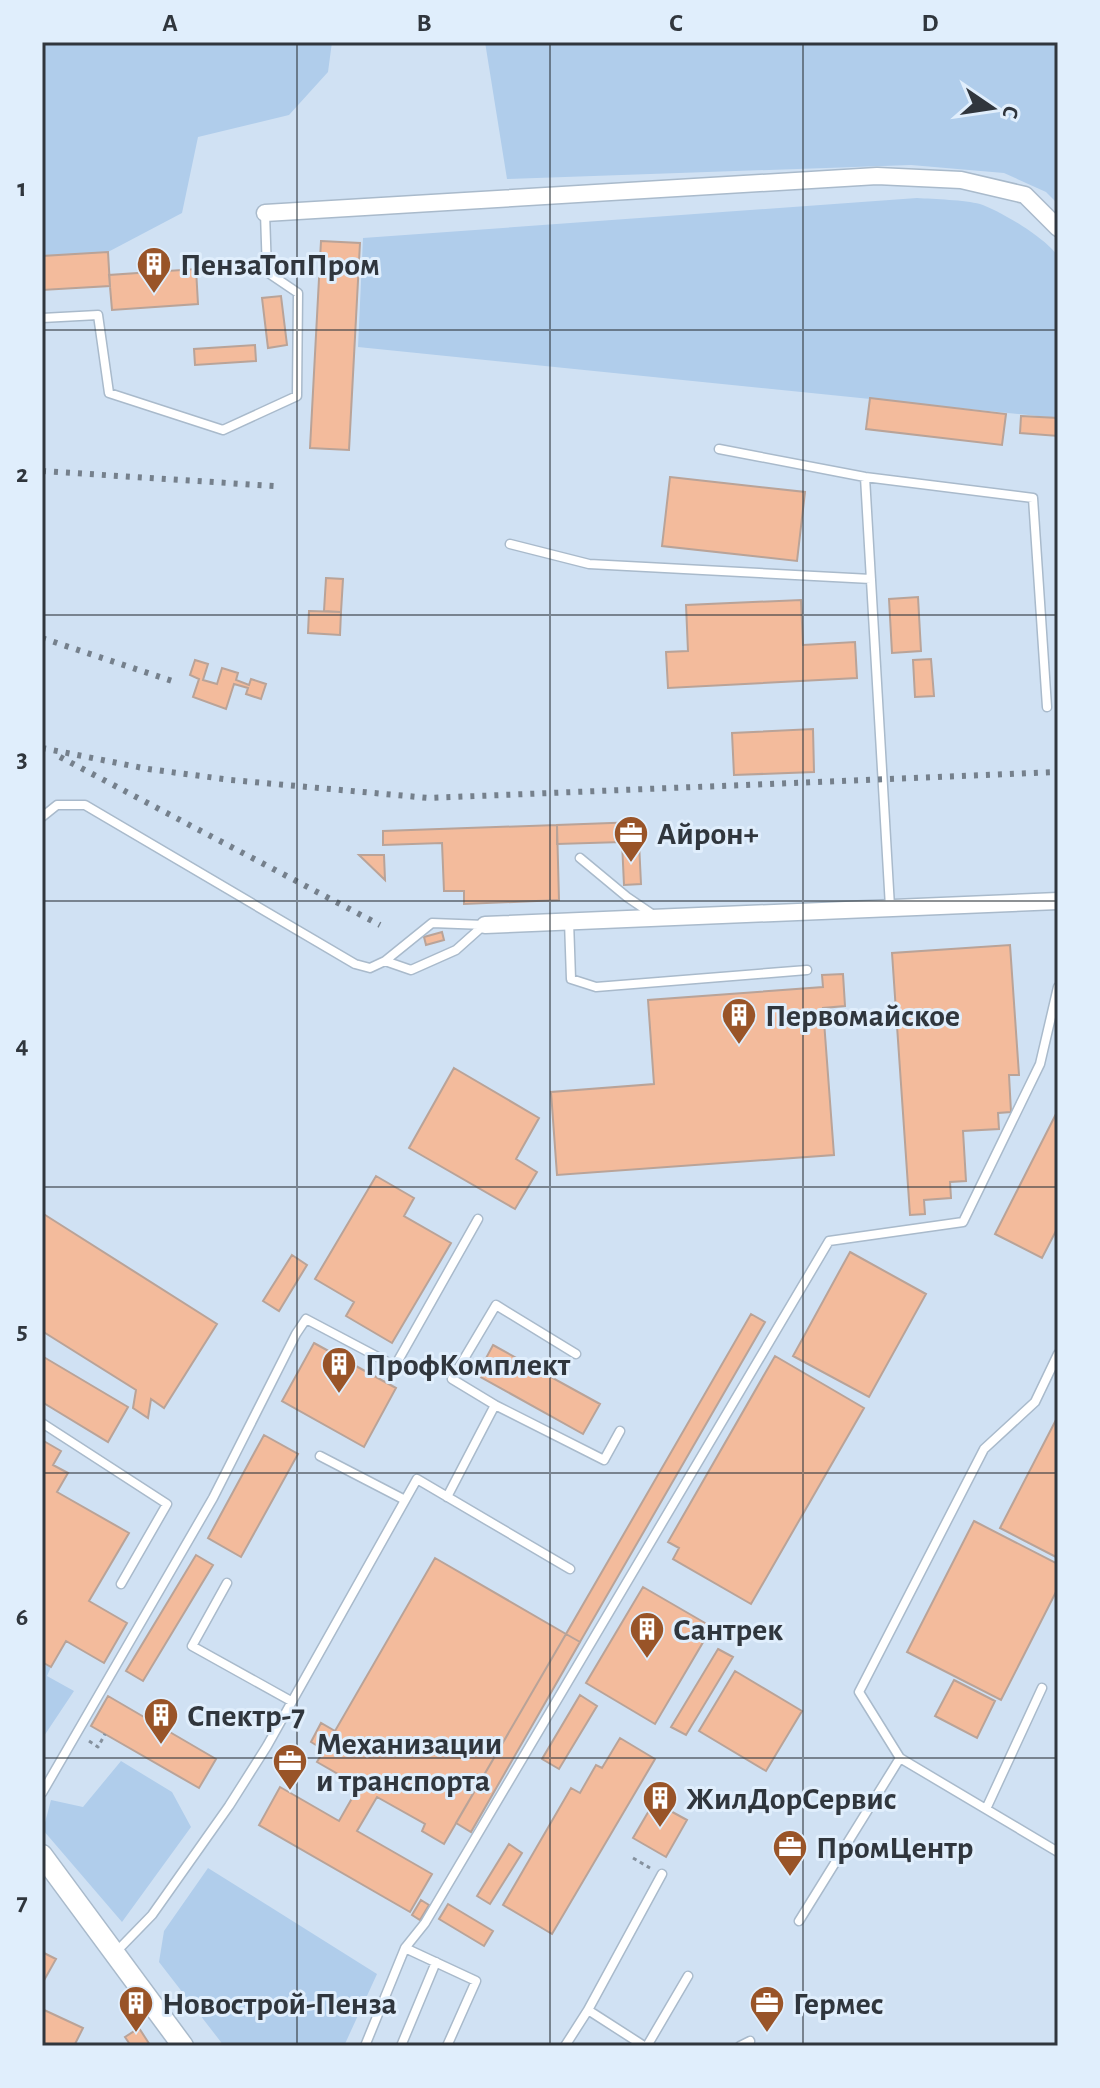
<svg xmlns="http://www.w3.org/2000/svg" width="1100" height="2088" font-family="'Alegreya Sans',sans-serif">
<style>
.green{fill:#b0cdeb}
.building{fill:#f3bb9c;stroke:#b9a398;stroke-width:2}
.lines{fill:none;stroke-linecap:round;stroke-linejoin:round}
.service-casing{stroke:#a9bacb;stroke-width:11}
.minor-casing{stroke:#a9bacb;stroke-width:19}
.tertiary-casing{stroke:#a9bacb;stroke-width:23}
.path{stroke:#85919e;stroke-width:3;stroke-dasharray:4 4;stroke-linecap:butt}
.service{stroke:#fff;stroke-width:8}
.minor{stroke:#fff;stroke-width:16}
.tertiary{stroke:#fff;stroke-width:20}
.rail{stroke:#75808c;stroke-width:6;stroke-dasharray:4 8;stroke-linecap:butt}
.grid{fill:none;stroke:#30363d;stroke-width:2;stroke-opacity:0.55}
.labels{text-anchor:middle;stroke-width:6;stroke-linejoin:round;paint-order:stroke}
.poi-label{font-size:32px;font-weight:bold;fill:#30363d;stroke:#e0eefc;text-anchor:start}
.neatline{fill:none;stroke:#30363d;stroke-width:3}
.grid-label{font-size:26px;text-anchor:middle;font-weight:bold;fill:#30363d}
</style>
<rect width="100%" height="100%" fill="#d0e1f3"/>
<path class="green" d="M42,42H332L328,72L289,115L198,137L182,213L108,252L42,256Z
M485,42H1058V204L1046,192L1004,173L911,165L507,179Z
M917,198C934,199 965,200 980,204C999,210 1049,240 1058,257V418L358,347L363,238Z
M42,1662L51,1667L47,1676L74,1691L42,1739Z
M121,1761L172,1792L191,1827L122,1922L43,1830L51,1800L83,1807Z
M208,1868L377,1974L344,2046H224L159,1962L164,1931Z"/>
<path class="building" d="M321,241L360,243L349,450L310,448Z
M108,252L110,286L42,290V256Z
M196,269L198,304L112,310L109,275Z
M281,296L287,345L268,348L262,298Z
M255,345L256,361L195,365L194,349Z
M870,398L1006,414L1002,445L866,429Z
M1021,416L1058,418V436L1020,433Z
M670,477L805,492L797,561L662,546Z
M326,578L343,579L341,612L324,611Z
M918,597L921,651L892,653L889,599Z
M801,600L803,645L855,642L857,678L668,688L666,652L688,651L686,605Z
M309,611L341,612L340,635L308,633Z
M931,659L934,696L915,697L913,660Z
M195,660L208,664L203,680L217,684L222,668L238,673L236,680L249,685L251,679L266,684L261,699L246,694L248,688L234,684L226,709L193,697L199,679L190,675Z
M813,729L814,772L734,775L732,733Z
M638,822L641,884L624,885L622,842L557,844V825Z
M557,825L559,900L464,904V891H444L442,843L383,845V831Z
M359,855H384L385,880Z
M442,932L444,940L426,945L424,937Z
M1010,945L1019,1075H1009L1011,1112L998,1113L999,1129L963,1131L966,1181L950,1182L951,1198L924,1200L925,1214L910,1215L892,953Z
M843,974L845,1006L823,1008L834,1155L557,1175L551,1092L654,1084L648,1000L823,987L822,975Z
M454,1068L539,1118L516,1159L537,1172L515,1209L409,1148Z
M1057,1112L1058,1227L1042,1258L995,1234Z
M376,1176L414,1198L404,1216L451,1243L392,1343L346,1316L354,1302L315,1279Z
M42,1213L217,1324L164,1408L151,1399L148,1418L133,1408L136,1390L42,1331Z
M850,1252L926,1294L869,1397L793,1356Z
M292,1255L307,1265L279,1311L263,1301Z
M751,1314L765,1322L580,1642L566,1634Z
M314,1343L396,1388L364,1447L282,1401Z
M493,1345L600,1404L583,1434L477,1375Z
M42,1356L128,1407L108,1442L42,1402Z
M775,1356L864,1408L751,1604L673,1559L679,1548L668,1542Z
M1058,1416V1558L1000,1528Z
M264,1435L298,1454L241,1557L208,1538Z
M42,1440L61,1451L53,1465L68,1473L57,1492L129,1533L89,1601L127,1623L104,1663L66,1641L51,1667L42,1662Z
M974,1521L1058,1564V1588L1001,1700L907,1652Z
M196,1555L213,1565L143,1681L126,1671Z
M435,1558L566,1634L444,1844L422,1831L425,1824L377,1797L357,1831L432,1874L410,1912L259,1825L280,1787L339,1821L359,1786L317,1762L324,1750L311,1742L321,1723L335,1731Z
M643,1587L712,1627L655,1724L586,1683Z
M566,1634L580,1642L471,1832L456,1823Z
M718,1649L733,1657L686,1735L671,1727Z
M735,1671L802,1711L766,1771L699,1731Z
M954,1680L995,1701L977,1738L935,1716Z
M580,1695L597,1706L559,1769L542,1759Z
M108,1696L216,1759L199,1788L91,1726Z
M620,1738L655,1759L552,1934L503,1905L571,1788L580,1793L596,1765L602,1768Z
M654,1802L687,1820L666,1857L633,1838Z
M509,1844L522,1853L490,1904L477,1896Z
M421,1900L429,1905L420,1920L412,1915Z
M448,1904L493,1931L484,1946L439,1919Z
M42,1952L56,1959L42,1984Z
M42,2009L83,2028L74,2046H42Z
M139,2028L150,2045L148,2046H131L125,2037Z"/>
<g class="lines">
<g class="service-casing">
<path id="service" d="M42,318L98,315L109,393L223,430L297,396L298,293L267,272L265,213
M719,449L865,477L1033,498L1047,707
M865,477L890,907
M510,544L589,564L871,579
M42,817L57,805H85L355,964L370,968L385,961L432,923L485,925
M580,858L627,897L655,916
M569,921L571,979L596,987L807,970
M385,961L411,970L456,950L484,925
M1058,1354L1035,1402L984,1449L859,1692L900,1758L1058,1852
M495,1405L452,1379L496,1305L576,1354
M42,1423L167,1504L121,1584
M320,1456L405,1500
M447,1497L495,1405L604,1460L620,1431
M227,1583L192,1646L291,1701
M42,1793L213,1498L296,1334L306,1319L395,1366L478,1219
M986,1809L1042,1688
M799,1921L900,1758
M405,1948L476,1981L447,2046
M115,1953L152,1915L229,1806L267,1746L417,1479L570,1569
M588,2010L662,1874
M365,2046L405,1948L425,1923L829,1241L963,1222L1040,1064L1058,987
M401,2046L436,1962
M565,2046L588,2010L644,2046
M647,2046L688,1976
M740,2046L750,2041"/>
</g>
<g class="minor-casing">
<path id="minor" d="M265,213L877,176L961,180L1025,195L1058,228
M485,925L1058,901"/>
</g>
<g class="tertiary-casing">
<path id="tertiary" d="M42,1855L183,2046"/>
</g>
<path class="path" d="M89,1741L98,1747L105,1734
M274,1755L281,1764L286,1784
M633,1858L650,1868"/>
<use href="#service" class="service"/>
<use href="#minor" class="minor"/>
<use href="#tertiary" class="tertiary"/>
<path class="rail" d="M42,471L274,486
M42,638L175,682
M42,748L148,769L231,780L429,798L1058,772
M60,757L380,925"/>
</g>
<path class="grid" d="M297,42V2046M550,42V2046M803,42V2046M42,330H1058M42,615H1058M42,901H1058M42,1187H1058M42,1473H1058M42,1758H1058"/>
<defs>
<g id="building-pin" transform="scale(1.8)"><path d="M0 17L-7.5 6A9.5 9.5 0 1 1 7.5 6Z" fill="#995428" stroke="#e0eefc"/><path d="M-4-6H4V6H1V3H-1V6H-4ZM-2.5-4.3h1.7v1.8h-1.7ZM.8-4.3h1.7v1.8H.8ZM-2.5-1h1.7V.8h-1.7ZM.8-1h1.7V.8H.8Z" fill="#fff"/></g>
<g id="office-pin" transform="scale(1.8)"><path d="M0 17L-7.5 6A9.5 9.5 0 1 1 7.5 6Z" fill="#995428" stroke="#e0eefc"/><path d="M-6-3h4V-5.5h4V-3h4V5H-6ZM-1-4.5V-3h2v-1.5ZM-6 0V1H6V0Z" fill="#fff"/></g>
</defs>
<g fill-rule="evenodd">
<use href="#building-pin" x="154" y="264"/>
<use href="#office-pin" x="631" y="833"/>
<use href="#building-pin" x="739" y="1015"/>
<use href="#building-pin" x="339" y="1364"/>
<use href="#building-pin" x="647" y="1629"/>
<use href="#building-pin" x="161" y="1715"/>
<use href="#office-pin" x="290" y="1761"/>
<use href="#building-pin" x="660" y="1798"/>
<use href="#office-pin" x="790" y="1847"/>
<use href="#building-pin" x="136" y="2003"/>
<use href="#office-pin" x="767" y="2003"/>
</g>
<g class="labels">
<g class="poi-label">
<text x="180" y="275">ПензаТопПром</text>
<text x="657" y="844">Айрон+</text>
<text x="765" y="1026">Первомайское</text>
<text x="365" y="1375">ПрофКомплект</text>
<text x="673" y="1640">Сантрек</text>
<text x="187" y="1726">Спектр-7</text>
<text x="316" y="1754">Механизации<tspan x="316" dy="37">и транспорта</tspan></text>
<text x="686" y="1809">ЖилДорСервис</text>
<text x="816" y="1858">ПромЦентр</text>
<text x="162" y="2014">Новострой-Пенза</text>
<text x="793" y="2014">Гермес</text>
</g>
</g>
<rect width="1100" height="2088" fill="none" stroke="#e0eefc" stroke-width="88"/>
<g transform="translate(992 108) rotate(103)" stroke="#e0eefc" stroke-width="6" paint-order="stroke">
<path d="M0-6L14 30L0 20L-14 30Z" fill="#30363d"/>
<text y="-12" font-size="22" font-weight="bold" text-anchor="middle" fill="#30363d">С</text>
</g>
<rect x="44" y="44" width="1012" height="2000" class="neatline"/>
<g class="grid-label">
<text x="170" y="31">A</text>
<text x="424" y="31">B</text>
<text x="676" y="31">C</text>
<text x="930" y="31">D</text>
<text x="22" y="196">1</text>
<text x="22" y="482">2</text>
<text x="22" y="767">3</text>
<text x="22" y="1053">4</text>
<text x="22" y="1339">5</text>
<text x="22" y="1625">6</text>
<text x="22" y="1910">7</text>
</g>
</svg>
